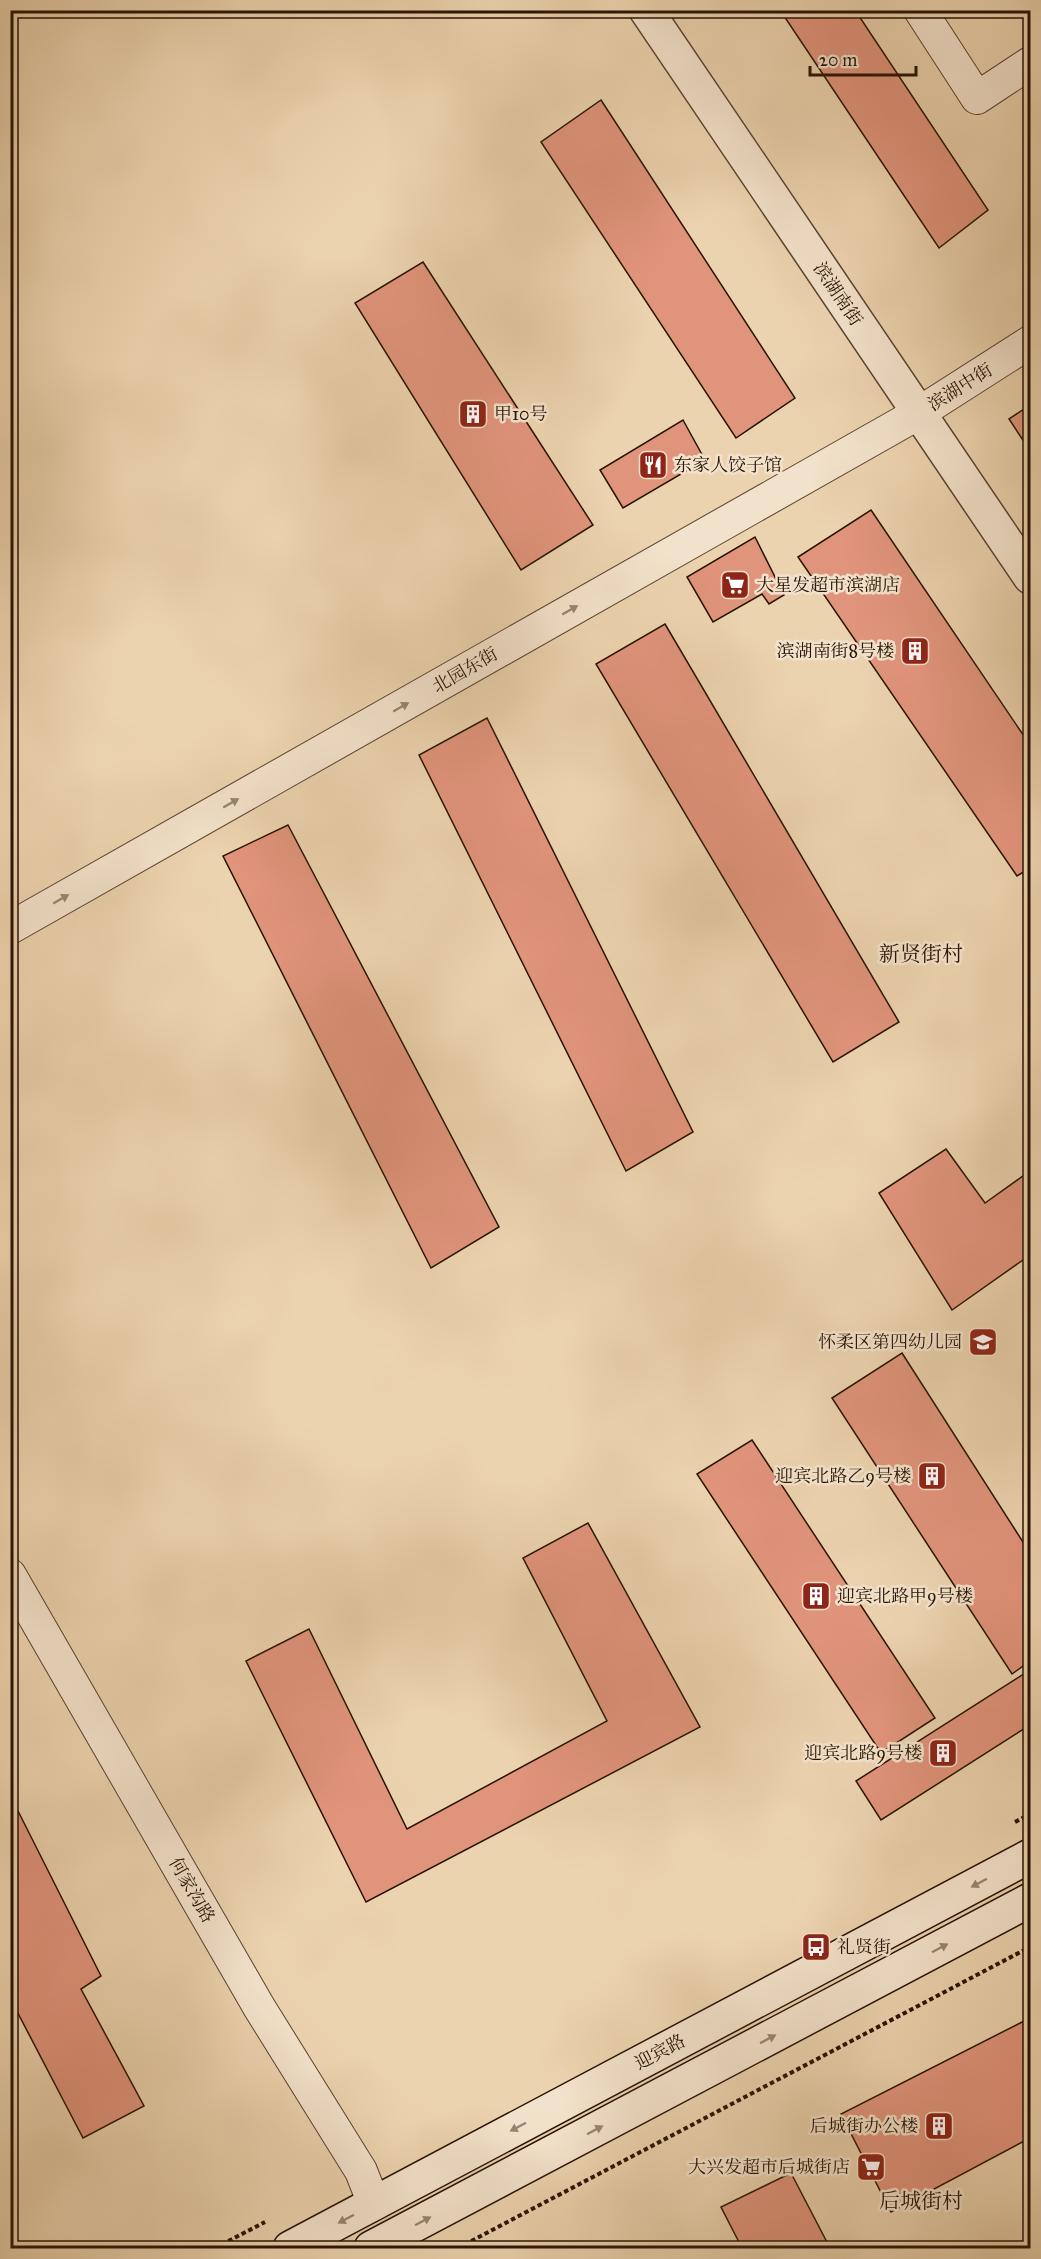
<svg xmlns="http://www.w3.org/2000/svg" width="1041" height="2259" font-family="'IM FELL Great Primer','Noto Serif SC',serif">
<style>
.building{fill:#e1947c;stroke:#271304;stroke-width:1.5}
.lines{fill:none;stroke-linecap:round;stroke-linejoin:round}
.minor-casing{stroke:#58432f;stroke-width:34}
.tertiary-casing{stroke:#58432f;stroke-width:36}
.secondary-casing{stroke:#271304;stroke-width:36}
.path{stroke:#271304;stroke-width:4;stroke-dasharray:4.5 3;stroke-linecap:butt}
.minor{stroke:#f3e2cb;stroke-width:32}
.tertiary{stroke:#f3e2cb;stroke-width:33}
.secondary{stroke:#f3e2cb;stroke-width:33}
.oneway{fill:#978571}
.labels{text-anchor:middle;stroke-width:5;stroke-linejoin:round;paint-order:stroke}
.street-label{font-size:18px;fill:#271304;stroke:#f3e2cb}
.poi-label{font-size:18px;fill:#271304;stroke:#f3e2cb;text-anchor:end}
.quarter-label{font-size:21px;fill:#271304;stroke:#f3e2cb}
</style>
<rect width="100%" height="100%" fill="#ecd3af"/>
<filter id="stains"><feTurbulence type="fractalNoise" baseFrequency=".00333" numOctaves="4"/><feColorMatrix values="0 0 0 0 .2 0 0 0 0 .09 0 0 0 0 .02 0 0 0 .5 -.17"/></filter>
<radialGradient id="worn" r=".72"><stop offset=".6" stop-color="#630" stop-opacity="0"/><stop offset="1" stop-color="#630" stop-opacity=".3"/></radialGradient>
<path class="building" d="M780,10H855L988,210L939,248Z
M601,100L795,398L736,438L541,142Z
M423,262L593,525L521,570L355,303Z
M1030,405V451L1009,419Z
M683,420L705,460L623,508L600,470Z
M871,510L1030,745V868L1017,876L798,557Z
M755,537L784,595L769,604L762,594L713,622L687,577Z
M665,624L899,1022L833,1062L596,664Z
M487,718L693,1132L626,1171L419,755Z
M288,825L499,1227L431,1268L223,856Z
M946,1149L985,1203L1030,1171V1255L952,1310L879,1193Z
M902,1353L1030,1553V1661L1012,1674L832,1398Z
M752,1440L935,1718L881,1753L697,1474Z
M588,1523L700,1727L366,1902L246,1661L309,1629L407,1829L607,1721L523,1558Z
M1030,1670V1725L881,1820L856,1781Z
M10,1795L101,1976L81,1989L144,2106L83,2138L10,1998Z
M1030,2018V2138L891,2212L841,2114Z
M791,2173L830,2248H742L721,2207Z"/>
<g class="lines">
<g class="minor-casing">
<path id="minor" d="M920,10L977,98L1030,63
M10,928L919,413L1030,342
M10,1575L259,2007L361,2171L374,2204"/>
</g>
<g class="tertiary-casing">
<path id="tertiary" d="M646,10L1030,577"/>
</g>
<g class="secondary-casing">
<path id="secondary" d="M290,2248L1030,1856
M371,2248L1030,1900"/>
</g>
<path class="path" d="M1015,1822L1030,1814
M215,2248L265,2222
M458,2248L1030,1947"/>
<use href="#minor" class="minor"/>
<use href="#tertiary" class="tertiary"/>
<use href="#secondary" class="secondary"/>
</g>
<defs><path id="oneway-solid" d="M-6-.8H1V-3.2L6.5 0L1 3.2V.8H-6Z" transform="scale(1.5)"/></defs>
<g class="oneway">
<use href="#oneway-solid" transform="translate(570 610) rotate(-30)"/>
<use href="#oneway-solid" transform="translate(401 707) rotate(-30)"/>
<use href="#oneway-solid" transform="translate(231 803) rotate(-30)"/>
<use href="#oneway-solid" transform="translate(61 899) rotate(-30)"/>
<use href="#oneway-solid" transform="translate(979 1883) rotate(152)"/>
<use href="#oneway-solid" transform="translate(940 1948) rotate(-28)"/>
<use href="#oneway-solid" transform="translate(768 2039) rotate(-28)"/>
<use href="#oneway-solid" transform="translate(518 2127) rotate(152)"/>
<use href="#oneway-solid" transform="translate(595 2130) rotate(-28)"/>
<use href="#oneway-solid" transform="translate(346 2219) rotate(152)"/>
<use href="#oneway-solid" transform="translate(423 2221) rotate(-28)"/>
</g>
<defs>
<g id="building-square" transform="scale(1.5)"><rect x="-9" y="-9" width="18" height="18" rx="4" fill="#8f2418" stroke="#f3e2cb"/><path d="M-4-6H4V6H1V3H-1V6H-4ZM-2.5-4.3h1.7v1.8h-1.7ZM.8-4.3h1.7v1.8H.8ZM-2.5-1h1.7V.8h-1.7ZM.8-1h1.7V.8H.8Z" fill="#fff"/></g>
<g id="restaurant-square" transform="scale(1.5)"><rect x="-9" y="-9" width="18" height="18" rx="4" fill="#8f2418" stroke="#f3e2cb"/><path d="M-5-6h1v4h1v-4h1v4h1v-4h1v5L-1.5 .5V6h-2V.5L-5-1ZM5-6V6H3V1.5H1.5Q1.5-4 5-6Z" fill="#fff"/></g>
<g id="supermarket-square" transform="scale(1.5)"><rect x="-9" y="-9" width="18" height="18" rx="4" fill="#8f2418" stroke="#f3e2cb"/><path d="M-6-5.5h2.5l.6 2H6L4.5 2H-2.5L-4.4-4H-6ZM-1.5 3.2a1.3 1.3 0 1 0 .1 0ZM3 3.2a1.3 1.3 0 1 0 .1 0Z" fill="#fff"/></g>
<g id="school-square" transform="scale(1.5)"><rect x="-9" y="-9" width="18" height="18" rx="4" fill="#8f2418" stroke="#f3e2cb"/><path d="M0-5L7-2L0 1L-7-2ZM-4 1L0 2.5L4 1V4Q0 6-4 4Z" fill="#fff"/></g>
<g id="bus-square" transform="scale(1.5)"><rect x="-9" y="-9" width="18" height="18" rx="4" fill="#8f2418" stroke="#f3e2cb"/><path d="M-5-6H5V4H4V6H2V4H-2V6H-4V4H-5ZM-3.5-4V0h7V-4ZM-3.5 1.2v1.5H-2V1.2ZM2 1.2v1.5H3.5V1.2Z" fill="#fff"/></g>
</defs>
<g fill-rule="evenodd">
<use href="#building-square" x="473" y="414"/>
<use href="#restaurant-square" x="653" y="465"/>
<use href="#supermarket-square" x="735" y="585"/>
<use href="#building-square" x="915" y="651"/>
<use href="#school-square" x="983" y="1342"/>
<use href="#building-square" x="932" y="1476"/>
<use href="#building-square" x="816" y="1596"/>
<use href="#building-square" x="943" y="1753"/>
<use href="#bus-square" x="816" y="1947"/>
<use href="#building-square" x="939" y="2126"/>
<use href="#supermarket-square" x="871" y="2167"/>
</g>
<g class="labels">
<g class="street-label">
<text transform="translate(838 294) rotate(56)" y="6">滨湖南街</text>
<text transform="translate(960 387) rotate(-32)" y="6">滨湖中街</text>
<text transform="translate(465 670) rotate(-30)" y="6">北园东街</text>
<text transform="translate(192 1890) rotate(60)" y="6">何家沟路</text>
<text transform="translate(660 2052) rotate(-28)" y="6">迎宾路</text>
</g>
<g class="poi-label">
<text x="494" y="420" text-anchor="start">甲10号</text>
<text x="674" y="471" text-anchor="start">东家人饺子馆</text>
<text x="756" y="591" text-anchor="start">大星发超市滨湖店</text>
<text x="894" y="657">滨湖南街8号楼</text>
<text x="962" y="1348">怀柔区第四幼儿园</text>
<text x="911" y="1482">迎宾北路乙9号楼</text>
<text x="837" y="1602" text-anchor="start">迎宾北路甲9号楼</text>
<text x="922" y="1759">迎宾北路9号楼</text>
<text x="837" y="1953" text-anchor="start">礼贤街</text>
<text x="918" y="2132">后城街办公楼</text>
<text x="850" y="2173">大兴发超市后城街店</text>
</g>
<g class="quarter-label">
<text x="921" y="961">新贤街村</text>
<text x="921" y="2208">后城街村</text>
</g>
</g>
<rect width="1041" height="2259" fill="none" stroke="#ecd3af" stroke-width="36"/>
<rect x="12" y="12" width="1017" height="2235" fill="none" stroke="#271304" stroke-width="3"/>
<rect x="18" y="18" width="1005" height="2223" fill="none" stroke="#271304" stroke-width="1.5"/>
<path d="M810 66v9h106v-9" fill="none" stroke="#271304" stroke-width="3"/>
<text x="819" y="66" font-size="18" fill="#271304" stroke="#f3e2cb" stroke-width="4.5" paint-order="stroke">20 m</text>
<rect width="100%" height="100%" filter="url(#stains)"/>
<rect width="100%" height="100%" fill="url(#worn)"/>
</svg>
